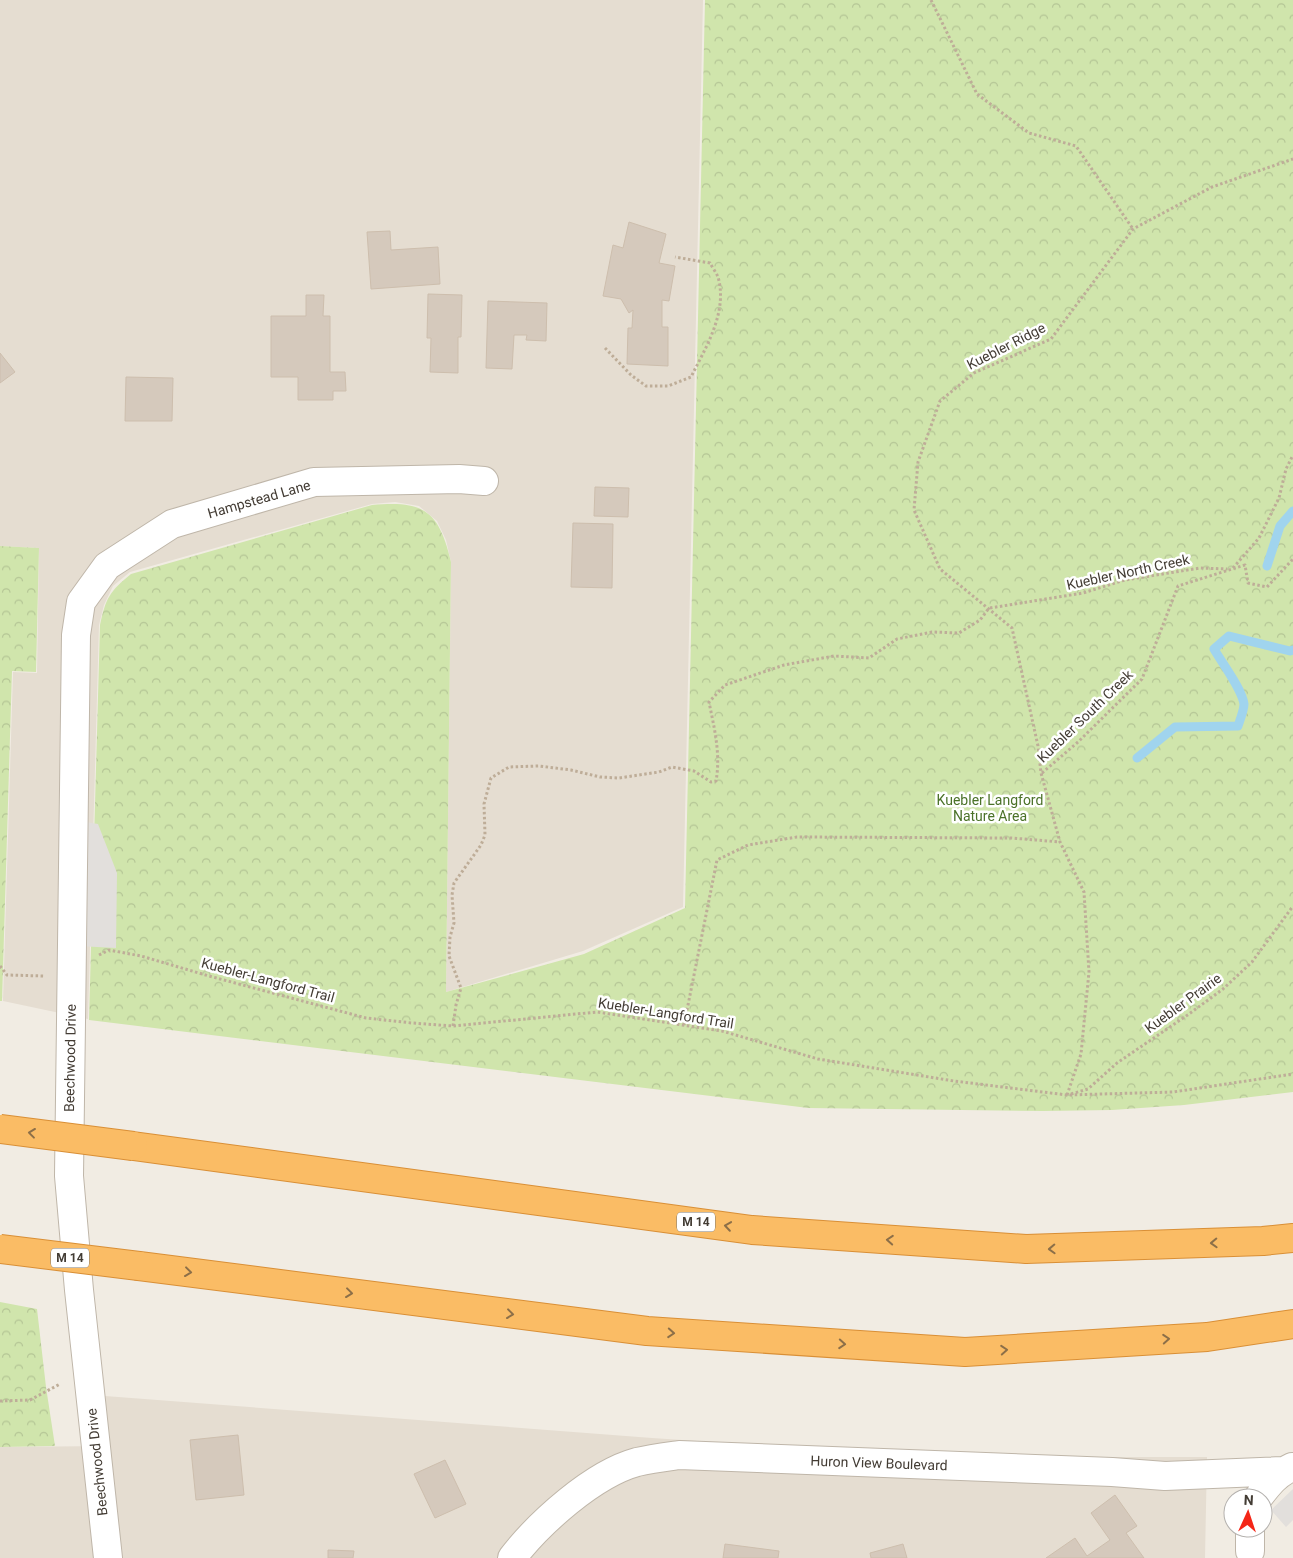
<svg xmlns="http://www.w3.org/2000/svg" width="1293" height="1558" font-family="Roboto,sans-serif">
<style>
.residential{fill:#e5ddd1}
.forest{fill:url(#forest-crowns)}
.parking{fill:#e2dfdc}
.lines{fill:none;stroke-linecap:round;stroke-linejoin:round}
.stream{stroke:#a0d4ee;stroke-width:9}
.building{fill:#d5c9bc;stroke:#cdbead}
.street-casing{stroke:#bfb6a9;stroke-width:30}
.highway-casing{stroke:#d98f36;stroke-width:30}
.path{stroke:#bead98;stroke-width:3;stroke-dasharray:2.5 2.5;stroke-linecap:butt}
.street{stroke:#fff;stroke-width:28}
.highway{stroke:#fabc65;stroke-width:28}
.highway-bridge-casing{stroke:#d98f36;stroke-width:30;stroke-linecap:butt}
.highway-bridge{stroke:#fabc65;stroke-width:28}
.oneway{stroke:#8c6f48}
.labels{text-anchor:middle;stroke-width:5;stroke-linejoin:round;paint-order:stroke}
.shield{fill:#fff;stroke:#7b7671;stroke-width:1}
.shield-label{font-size:12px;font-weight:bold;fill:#433c34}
.street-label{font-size:14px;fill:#433c34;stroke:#fff}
.park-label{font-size:14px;fill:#4b7229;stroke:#fff}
</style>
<defs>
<pattern id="forest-crowns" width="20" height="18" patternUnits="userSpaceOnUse" patternTransform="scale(1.25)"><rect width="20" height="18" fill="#d0e5ac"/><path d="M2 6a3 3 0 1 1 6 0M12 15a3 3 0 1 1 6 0" fill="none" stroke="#b4c595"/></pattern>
</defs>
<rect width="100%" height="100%" fill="#f1ece3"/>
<path class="residential" d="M0,0H703L683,907L583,951L446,992L451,562L446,540L437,521L419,506L395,502L372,504L130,572L113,586L104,605L99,625L88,1019L3,1001L13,672L37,673L39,548L0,546Z
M105,1396L652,1438L847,1451L1077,1457H1207L1205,1558H0V1447L109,1446Z"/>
<path class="forest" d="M705,0H1293V1092L1184,1105L1112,1110L1043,1111L808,1108L89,1020L100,625C106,598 109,592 131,574L372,505C424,500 439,511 451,562L446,992L584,954L685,908Z
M0,546L39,548L36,672L12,671L2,1001H0Z
M0,1302L37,1309L46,1387L55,1446L0,1447Z"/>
<path class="parking" d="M80,821L98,824L117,873L116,948L78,946Z
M1293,1489V1520L1286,1527L1271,1510Z"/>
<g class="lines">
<path class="stream" d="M1267,566L1280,526L1293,511
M1137,758L1175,727L1238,726C1240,720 1244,710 1244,704C1242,689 1222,663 1214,649L1229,636L1290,651L1293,650"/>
</g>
<path class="building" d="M629,222L666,234L659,263L675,266L669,301L662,300V327H668V366L627,364L628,328H632L633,310L629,313L621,299L603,296L613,245L623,248Z
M390,231L391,250L438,247L440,284L371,289L367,232Z
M428,294L462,295L461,337H458V373L430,372L431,338H427Z
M306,295H324L323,316H330V372H345L346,391H333V400H298V377H271V316H306Z
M488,301L547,303L546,341L526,340L527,335H514L512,369L486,368Z
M0,353L15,372L0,383Z
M126,377L173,378L172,421H125Z
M595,487L629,488L628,517L594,516Z
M573,523L613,524L612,588L571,587Z
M238,1435L244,1495L196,1500L190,1440Z
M445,1460L466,1504L435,1518L414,1474Z
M1115,1495L1137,1526L1126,1533L1144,1558H1046L1075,1538L1087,1556L1110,1540L1091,1513Z
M725,1544L779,1551L778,1558H723Z
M903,1544L907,1558H871L870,1553Z
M328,1550L354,1551L353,1558H328Z"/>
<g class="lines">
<g class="street-casing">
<path id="street" d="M1258,1498C1268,1485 1276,1474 1292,1467
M1250,1551V1528
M108,1558L79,1290L69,1176L76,635L81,602L107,566L172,524L314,482L459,479L484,481
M512,1558C539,1523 593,1474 637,1462C650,1459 665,1457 679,1455L1112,1472L1165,1476L1282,1471"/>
</g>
<g class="highway-casing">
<path id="highway" d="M133,1146L752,1230L1026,1249L1263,1241L1293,1238
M139,1266L647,1331L965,1352L1207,1337L1293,1324"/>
</g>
<path class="path" d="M931,0L977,94L1029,133L1076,146L1133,229
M605,348L631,375L646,386H668L691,377C706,347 728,312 718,277C716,272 712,267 710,263L675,257
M1233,568L1259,538L1279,498L1286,469L1293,455
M990,608L1083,593L1125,580L1200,568L1227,569
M1042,773L1078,742L1142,679L1178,586L1245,565L1248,583L1267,587L1293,559
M99,955L109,950L141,956L209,976L366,1018L412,1023L453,1026L597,1012L722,1031L818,1059L954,1081L1067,1095L1173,1092L1293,1074
M0,966L7,975L44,976
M684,1025L717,860L748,845L797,837L1012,838L1060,842
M453,1026L456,1005L461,988L449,956L450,937L454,923L452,895L454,883L481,845L485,835L484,804L491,778L509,767L539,766L571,770L600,777L619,778L659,772L672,767L694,771L711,782L716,781C721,754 714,727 709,702L725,685L784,665L834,656L869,658L897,639L932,632L959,633L980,620L989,608
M1071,1094L1088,1089L1117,1063L1189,1014L1223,989L1252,962L1293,906
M1067,1095L1081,1054L1089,972L1084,892L1060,842L1041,773L1038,746L1012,628L940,569L914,510L918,462L940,401L974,373L1051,339L1133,229L1212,187L1293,159
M0,1401L30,1400L60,1384"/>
<use href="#street" class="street"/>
<use href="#highway" class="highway"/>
<g class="highway-bridge-casing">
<path id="highway-bridge" d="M0,1129L133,1146
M0,1249L139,1266"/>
</g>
<use href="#highway-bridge" class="highway-bridge"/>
</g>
<defs><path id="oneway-chevron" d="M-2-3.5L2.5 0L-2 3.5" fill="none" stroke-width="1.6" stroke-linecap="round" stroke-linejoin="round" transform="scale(1.25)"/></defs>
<g class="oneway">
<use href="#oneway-chevron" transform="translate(32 1133) rotate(-173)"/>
<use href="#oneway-chevron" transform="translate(728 1226) rotate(-172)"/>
<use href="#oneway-chevron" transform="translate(890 1240) rotate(-176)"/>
<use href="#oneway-chevron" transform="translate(1214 1243) rotate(178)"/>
<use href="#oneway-chevron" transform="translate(1052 1249) rotate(178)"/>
<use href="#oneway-chevron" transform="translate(188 1272) rotate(7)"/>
<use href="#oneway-chevron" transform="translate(349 1293) rotate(7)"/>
<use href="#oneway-chevron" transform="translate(510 1314) rotate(7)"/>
<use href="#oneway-chevron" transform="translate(671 1333) rotate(4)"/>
<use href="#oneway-chevron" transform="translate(1166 1339) rotate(-4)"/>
<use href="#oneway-chevron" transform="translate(842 1344) rotate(4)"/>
<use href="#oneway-chevron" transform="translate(1004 1350) rotate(-4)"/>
</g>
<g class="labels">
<g class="shield">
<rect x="677" y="1212.5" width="38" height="19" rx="4"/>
<rect x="51" y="1248.5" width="38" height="19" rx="4"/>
</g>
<g class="shield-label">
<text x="696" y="1226">M 14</text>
<text x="70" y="1262">M 14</text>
</g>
<g class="street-label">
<text transform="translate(1006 346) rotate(-27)" y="5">Kuebler Ridge</text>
<text transform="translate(259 499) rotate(-16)" y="5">Hampstead Lane</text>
<text transform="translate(1128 572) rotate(-12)" y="5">Kuebler North Creek</text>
<text transform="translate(1085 716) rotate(-44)" y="5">Kuebler South Creek</text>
<text transform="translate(268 980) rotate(15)" y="5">Kuebler-Langford Trail</text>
<text transform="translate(1183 1003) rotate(-36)" y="5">Kuebler Prairie</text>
<text transform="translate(666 1013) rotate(9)" y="5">Kuebler-Langford Trail</text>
<text transform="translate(70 1058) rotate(-89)" y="5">Beechwood Drive</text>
<text transform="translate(97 1462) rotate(-96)" y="5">Beechwood Drive</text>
<text transform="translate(879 1463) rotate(2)" y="5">Huron View Boulevard</text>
</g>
<g class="park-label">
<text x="990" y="805">Kuebler Langford<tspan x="990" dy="16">Nature Area</tspan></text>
</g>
</g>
<g transform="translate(1248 1513) rotate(3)"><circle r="24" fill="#ffffff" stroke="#b4b1ae"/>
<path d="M0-4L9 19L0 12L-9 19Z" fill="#f42617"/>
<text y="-8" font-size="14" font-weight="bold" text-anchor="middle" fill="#433c34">N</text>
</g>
</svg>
